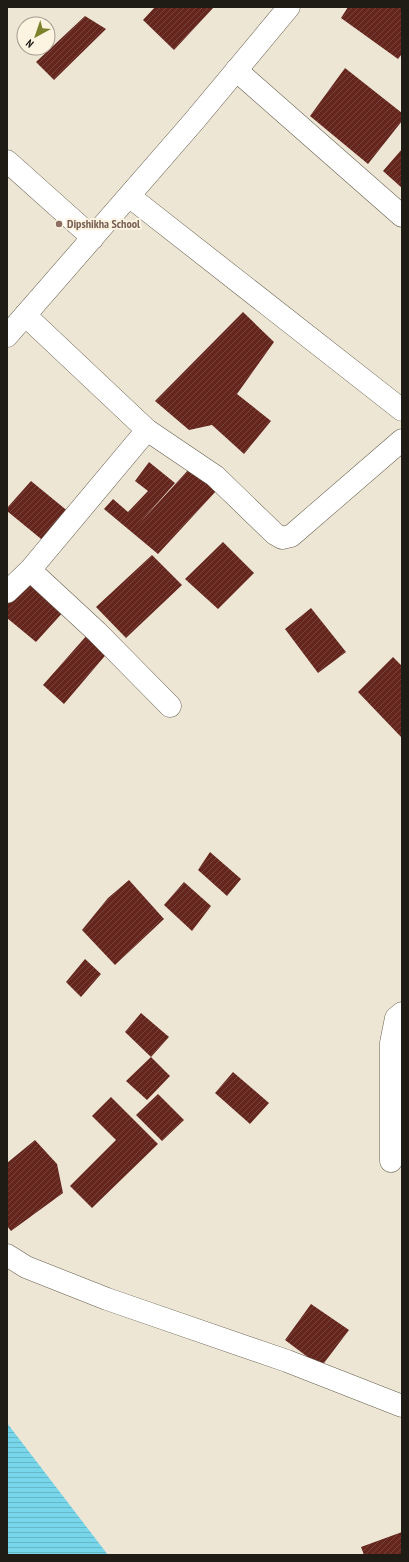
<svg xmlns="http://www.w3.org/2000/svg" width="409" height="1562" font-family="'PT Sans Narrow',sans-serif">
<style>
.water{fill:url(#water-rules)}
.building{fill:url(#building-hatch)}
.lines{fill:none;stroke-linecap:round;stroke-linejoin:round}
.minor-casing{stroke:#655e4e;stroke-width:23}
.minor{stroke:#fff;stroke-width:22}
.education-dot{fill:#8d6e63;stroke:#fcf3e1;stroke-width:1.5}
.labels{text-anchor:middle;stroke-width:4;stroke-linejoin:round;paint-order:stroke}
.education-label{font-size:12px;font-weight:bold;fill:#785e54;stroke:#fcf3e1;text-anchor:start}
</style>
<defs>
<pattern id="water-rules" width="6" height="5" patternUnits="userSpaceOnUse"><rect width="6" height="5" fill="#77d6e9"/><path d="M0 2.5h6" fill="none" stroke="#66b7c7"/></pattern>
<pattern id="building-hatch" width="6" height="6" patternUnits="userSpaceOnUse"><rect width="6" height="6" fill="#65261e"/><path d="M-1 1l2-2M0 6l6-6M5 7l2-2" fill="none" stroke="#76443d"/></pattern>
</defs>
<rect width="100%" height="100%" fill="#eee6d4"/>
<path class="water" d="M7,1423L108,1555H7Z"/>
<path class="building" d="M155,7H214L174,50L143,20Z
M348,7H402V54L398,59L341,18Z
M85,16L106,29L54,80L36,62Z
M345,68L402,113V121L368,164L310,116Z
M402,149V188L383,171Z
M243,312L274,342L237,394L271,421L244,454L212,425L189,430L155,401Z
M149,462L175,483L137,526L190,468L217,490L158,554L104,509L113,499L128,512L148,491L135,481Z
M31,481L70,513L46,543L7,511V508Z
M223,542L254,573L218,609L185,579Z
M152,555L182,585L126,638L96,607Z
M30,577L65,610L36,642L7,618V602Z
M311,608L346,652L318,673L285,629Z
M88,634L109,651L64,704L43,685Z
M393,657L402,666V738L358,692Z
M210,852L241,879L227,896L198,870Z
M129,880L164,919L115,965L82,930L108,898Z
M184,882L211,906L192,931L164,905Z
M85,959L101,974L81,997L66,982Z
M141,1013L169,1037L151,1057L125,1032Z
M151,1057L170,1076L147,1100L126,1081Z
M233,1072L269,1103L250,1124L215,1093Z
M158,1094L184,1120L162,1141L136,1115Z
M111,1097L158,1144L92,1208L70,1186L116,1140L92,1116Z
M35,1140L57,1164L63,1193L11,1231L7,1226V1163Z
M311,1304L349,1330L321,1367L285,1340Z
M402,1532V1555H364L361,1547Z"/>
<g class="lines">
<g class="minor-casing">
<path id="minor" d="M236,70L402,216
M7,161L93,238
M129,196L402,410
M7,336L194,121L289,7
M147,430L215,476L275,534L282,538L291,536L402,440
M30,570L97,632L170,706
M7,592L30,570L147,430L25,315
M391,1161V1043L396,1018L402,1013
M7,1255L26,1267L107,1299L287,1361L402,1406"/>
</g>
<use href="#minor" class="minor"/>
</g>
<circle class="education-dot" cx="59" cy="224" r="4"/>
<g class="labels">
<g class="education-label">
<text x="67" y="228">Dipshikha School</text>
</g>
</g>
<rect width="409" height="1562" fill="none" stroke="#1f1c15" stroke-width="16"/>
<g transform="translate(36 36) rotate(220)"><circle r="19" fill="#fcf3e1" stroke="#a49d8f"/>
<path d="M0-3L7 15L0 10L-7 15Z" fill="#7c812c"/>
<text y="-6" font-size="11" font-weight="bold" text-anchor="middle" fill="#1f1c15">N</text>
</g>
</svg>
